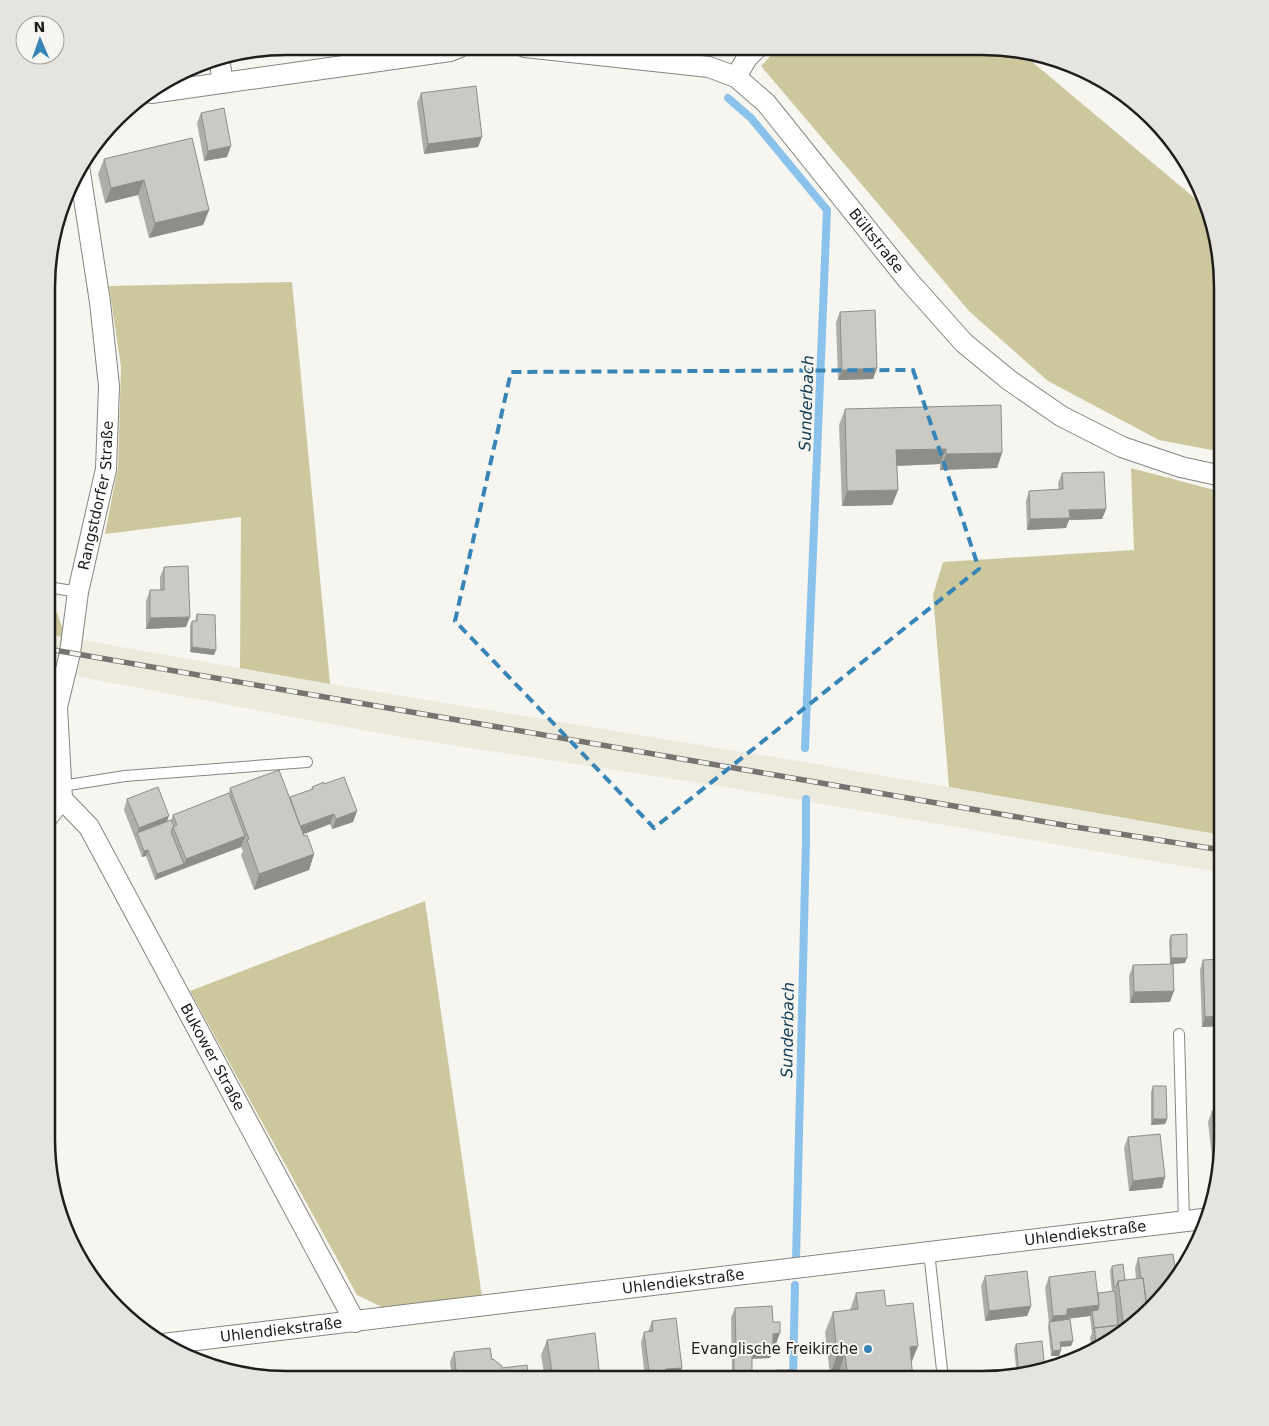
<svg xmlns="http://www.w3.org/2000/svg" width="1269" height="1426" font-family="'DejaVu Sans',sans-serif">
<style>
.built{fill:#eceadd}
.green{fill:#cdc79d}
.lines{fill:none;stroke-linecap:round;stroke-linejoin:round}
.stream{stroke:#8ac2eb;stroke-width:8}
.lane-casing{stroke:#868580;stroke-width:12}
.street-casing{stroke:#868580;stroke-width:22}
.lane{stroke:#fff;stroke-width:10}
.street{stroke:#fff;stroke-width:20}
.rail-casing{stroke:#757471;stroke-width:5.5}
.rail{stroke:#f6f5f0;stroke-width:4;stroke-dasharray:11;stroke-linecap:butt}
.wall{fill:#aeada9}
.shaded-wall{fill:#8d8d89}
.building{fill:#cac9c4;stroke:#8d8d89}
.marked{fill:none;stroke:#3784b7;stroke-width:4;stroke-dasharray:10 6;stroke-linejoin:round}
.poi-dot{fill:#3784b7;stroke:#f6f5f0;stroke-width:2}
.labels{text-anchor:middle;stroke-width:4;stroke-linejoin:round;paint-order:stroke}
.street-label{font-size:15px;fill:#1e1d1b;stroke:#f6f5f0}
.poi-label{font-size:15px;fill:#1e1d1b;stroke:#f6f5f0;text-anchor:end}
.water-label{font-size:16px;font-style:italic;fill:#0e3b56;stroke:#f6f5f0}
.rim{fill:none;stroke:#1e1d1b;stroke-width:2.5}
</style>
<rect width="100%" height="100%" fill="#f6f5f0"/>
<path class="built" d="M48,634L330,684L810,763L1222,835V873L719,786L400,737L48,671Z"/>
<path class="green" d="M778,48H1013L1018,50L1210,211L1222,271V452L1159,440L1048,381L970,312L761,66Z
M292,282L330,684L240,668L241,517L105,534L118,467L121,367L109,286Z
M1131,468L1222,492V646L1216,834L949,787L933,595L943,562L1134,550Z
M48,603L57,613L66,638L48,634Z
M425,901L482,1297L382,1307L357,1295L190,991Z"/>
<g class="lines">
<path class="stream" d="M729,50L732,47
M728,98L751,118L827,210L805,748
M796,1261L806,841V799
M793,1379L795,1285"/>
<g class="lane-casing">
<path id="lane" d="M48,587L78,592
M62,786L125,776L307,762
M1179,1034L1184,1221
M929,1252L943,1379"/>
</g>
<g class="street-casing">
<g id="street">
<path id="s1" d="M525,47L709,67L736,77L766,103L907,279L964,343L1009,380L1061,416L1122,447L1181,467L1222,476"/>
<path d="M219,58L223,83"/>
<path d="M736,77L747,58L757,48"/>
<path d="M151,93L450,51L460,47"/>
<path id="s2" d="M62,799L89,827L355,1322"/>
<path id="s3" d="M47,818L62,799L57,707L70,653L78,592L106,469L109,386L100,302L79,166"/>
<path id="s4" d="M163,1344L1203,1219"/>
</g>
</g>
<use href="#lane" class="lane"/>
<use href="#street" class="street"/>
<g class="rail-casing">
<path id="rail" d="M48,649L1069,826L1222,850"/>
</g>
<use href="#rail" class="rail"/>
</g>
<path class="wall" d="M421,93L482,137L478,147L424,154L417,103Z
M201,113L227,157L204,161L197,123Z
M104,159L209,210L203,225L149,238L138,195L105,203L98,174Z
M840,312L877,368L873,379L838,380L836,322Z
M845,409L1002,453L997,468L940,470V464L897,466L898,490L892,505L842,506L839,425Z
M1062,473L1106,509L1102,519L1069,520L1066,528L1027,530L1026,501L1029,491L1059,490L1058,483Z
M164,567L186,627L146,629V601L150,590H160V577Z
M197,614L214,655L190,652V626L192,621H195Z
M324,784L357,811L353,822L332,829L330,824L303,834L314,854L309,870L254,890L241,855L243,851L241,847L155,880L146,856L142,857L124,810L127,799L169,816L167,821L171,820L173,815L229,793L230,788L290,797L311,790L312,787Z
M1171,935L1185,963L1170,964L1169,940Z
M1203,960L1222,1026L1202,1027L1200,970Z
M1133,965L1170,1002L1130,1003L1129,976Z
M1153,1086L1167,1119L1165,1124L1151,1125V1092Z
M1212,1111L1222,1155L1213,1166L1208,1122Z
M1128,1137L1165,1177L1162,1188L1129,1191L1124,1148Z
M1138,1258L1176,1275L1116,1339L1092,1351L1090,1338L1092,1333L1090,1316L1066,1319L1073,1341L1071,1346L1061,1347L1059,1356H1051L1048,1327L1049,1323L1045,1288L1049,1277L1098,1293L1112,1292L1110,1271L1112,1266L1125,1280L1136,1279L1135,1268Z
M985,1276L1031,1306L1027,1316L985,1321L981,1286Z
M856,1293L886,1306L918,1346L911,1362L913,1379H838V1374L830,1375L825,1332L833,1312L850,1310Z
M735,1308L773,1322L776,1344H773V1348L770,1358L752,1359V1371L751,1376H732L731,1318Z
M652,1321L682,1368L678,1378L668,1379H645L641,1342L644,1332H648Z
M547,1340L600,1378L599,1379H542L544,1374L541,1355Z
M1016,1344L1045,1370L1017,1375L1014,1349Z
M454,1352L492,1360L502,1368L529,1379H452L450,1362Z
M776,1370L792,1379H774V1375Z"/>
<path class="shaded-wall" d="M482,137L478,147L424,154L428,144Z
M231,146L227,157L204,161L208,151Z
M144,180L138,195L105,203L111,188Z
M209,210L203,225L149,238L155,223Z
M877,368L873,379L838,380L842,370Z
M946,449L940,464L891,466L896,450Z
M1002,453L997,468L940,470L946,454Z
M898,490L892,505L842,506L847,491Z
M1106,509L1102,519L1069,520L1066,528L1027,530L1030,519L1069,510Z
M190,617L186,627L146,629L150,618Z
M192,647L216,650L214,655L190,652Z
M357,811L353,822L332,829L336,819Z
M334,814L330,824L294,838L297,828Z
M169,816L165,826L137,833L135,838L139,828Z
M245,836L241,847L182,869L186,859Z
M148,850L146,856L142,857L144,851Z
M314,854L309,870L254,890L259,874Z
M184,864L182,869L155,880L157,874Z
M1171,958H1187L1185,963L1170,964Z
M1174,991L1170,1002L1130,1003L1134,992Z
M1222,1016V1026L1202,1027L1205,1017Z
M1153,1119H1167L1165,1124L1151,1125Z
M1217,1155H1222L1219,1165L1213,1166Z
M1165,1177L1162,1188L1129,1191L1133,1181Z
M1099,1305L1096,1316L1092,1311L1090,1316L1066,1319L1064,1325L1049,1327L1053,1316L1067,1309Z
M1031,1306L1027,1316L985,1321L989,1311Z
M780,1333L776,1344H769L773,1334Z
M1073,1341L1071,1346L1058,1347L1060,1342Z
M918,1346L910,1366V1347Z
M773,1348L770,1358L734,1359V1355L736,1349Z
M1061,1350L1059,1356H1051L1053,1351Z
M845,1354L838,1374L830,1375L837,1355Z
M682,1368L678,1378L667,1379L666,1369Z
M734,1371H752L751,1376H732Z"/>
<path class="building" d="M476,86L482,137L428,144L421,93Z
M224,108L231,146L208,151L201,113Z
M192,138L209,210L155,223L144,180L111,188L104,159Z
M875,310L877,368L842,370L840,312Z
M1001,405L1002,453L946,454V449L896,450L898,490L847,491L845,409Z
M1104,472L1106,509L1069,510L1070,518L1030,519L1029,491L1063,489L1062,473Z
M188,566L190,617L150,618V590H164V567Z
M197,614L215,615L216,650L192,647V621H197Z
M279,770L304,836L307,835L314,854L259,874L247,840L249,839L230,788Z
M344,777L357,811L336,819L334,814L300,826L290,797L313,789L312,787L324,782V784Z
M158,787L169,816L139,828L127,799Z
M229,793L245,836L186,859L173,827L177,825L173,815Z
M171,820L174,826L173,827L171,832L184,864L157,874L148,850L144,851L137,833Z
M1187,934V958H1171V935Z
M1222,959V1016L1205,1017L1203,960Z
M1173,964L1174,991L1134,992L1133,965Z
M1153,1086H1166L1167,1119H1153Z
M1222,1110V1155H1217L1212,1111Z
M1160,1134L1165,1177L1133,1181L1128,1137Z
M1173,1254L1176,1275L1151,1302H1146L1143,1278H1141L1138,1258Z
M1123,1264L1125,1280L1118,1281L1116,1287H1114L1112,1266Z
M1027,1271L1031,1306L989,1311L985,1276Z
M1095,1271L1099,1305L1067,1309V1315L1053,1316L1049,1277Z
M1143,1278L1147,1306L1124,1330L1118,1281Z
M884,1290L886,1306L913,1303L918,1346L910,1347L913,1379H848L845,1354L837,1355L833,1312L858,1309L856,1293Z
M1115,1291L1118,1325L1094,1328L1095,1333L1092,1311L1098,1310L1099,1305L1098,1293Z
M772,1306L773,1322H780V1333L773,1334V1348L736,1349L735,1308Z
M676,1318L682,1368L666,1369L668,1379H650L644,1332L653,1331L652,1321Z
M1070,1319L1073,1341L1060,1342L1061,1350L1053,1351L1049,1322Z
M1121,1325L1122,1333L1116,1339L1097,1349L1094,1328Z
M595,1333L600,1378H594V1379H546L545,1372L552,1371L547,1340Z
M1042,1341L1045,1370L1019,1374L1016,1344Z
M490,1348L492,1360L493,1359L501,1365L502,1368L527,1365L529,1379H457L454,1352Z
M752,1353V1371H734V1354Z
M776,1370H793L792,1379H776Z"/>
<path class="marked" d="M913,370L979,569L654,828L455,621L511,372Z"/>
<circle class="poi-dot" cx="868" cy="1349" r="5"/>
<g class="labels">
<g class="street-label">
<text dy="5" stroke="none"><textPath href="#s1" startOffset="430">Bültstraße</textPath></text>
<text dy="5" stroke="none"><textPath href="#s3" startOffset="332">Rangstdorfer Straße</textPath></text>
<text dy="5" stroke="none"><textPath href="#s2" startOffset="300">Bukower Straße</textPath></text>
<text dy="5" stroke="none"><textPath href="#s4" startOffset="929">Uhlendiekstraße</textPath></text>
<text dy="5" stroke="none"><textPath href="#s4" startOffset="524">Uhlendiekstraße</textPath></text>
<text dy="5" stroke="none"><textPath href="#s4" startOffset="119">Uhlendiekstraße</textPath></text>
</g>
<g class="poi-label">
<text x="858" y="1354">Evanglische Freikirche</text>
</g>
<g class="water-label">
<text transform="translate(806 403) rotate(-88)" y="6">Sunderbach</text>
<text transform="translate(787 1030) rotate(-89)" y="6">Sunderbach</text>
</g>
</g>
<path d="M0 0H1269V1426H0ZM287 55H982A232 232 0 0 1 1214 287V1139A232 232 0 0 1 982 1371H287A232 232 0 0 1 55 1139V287A232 232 0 0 1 287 55Z" fill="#e5e4df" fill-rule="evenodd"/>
<path class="rim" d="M287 55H982A232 232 0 0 1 1214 287V1139A232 232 0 0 1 982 1371H287A232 232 0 0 1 55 1139V287A232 232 0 0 1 287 55Z"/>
<g transform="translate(40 40) rotate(358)"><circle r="24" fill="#f6f5f0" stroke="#a09f9b"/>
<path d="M0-4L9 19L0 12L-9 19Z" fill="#3784b7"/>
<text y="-8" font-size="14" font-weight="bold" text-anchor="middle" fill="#1e1d1b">N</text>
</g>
</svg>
